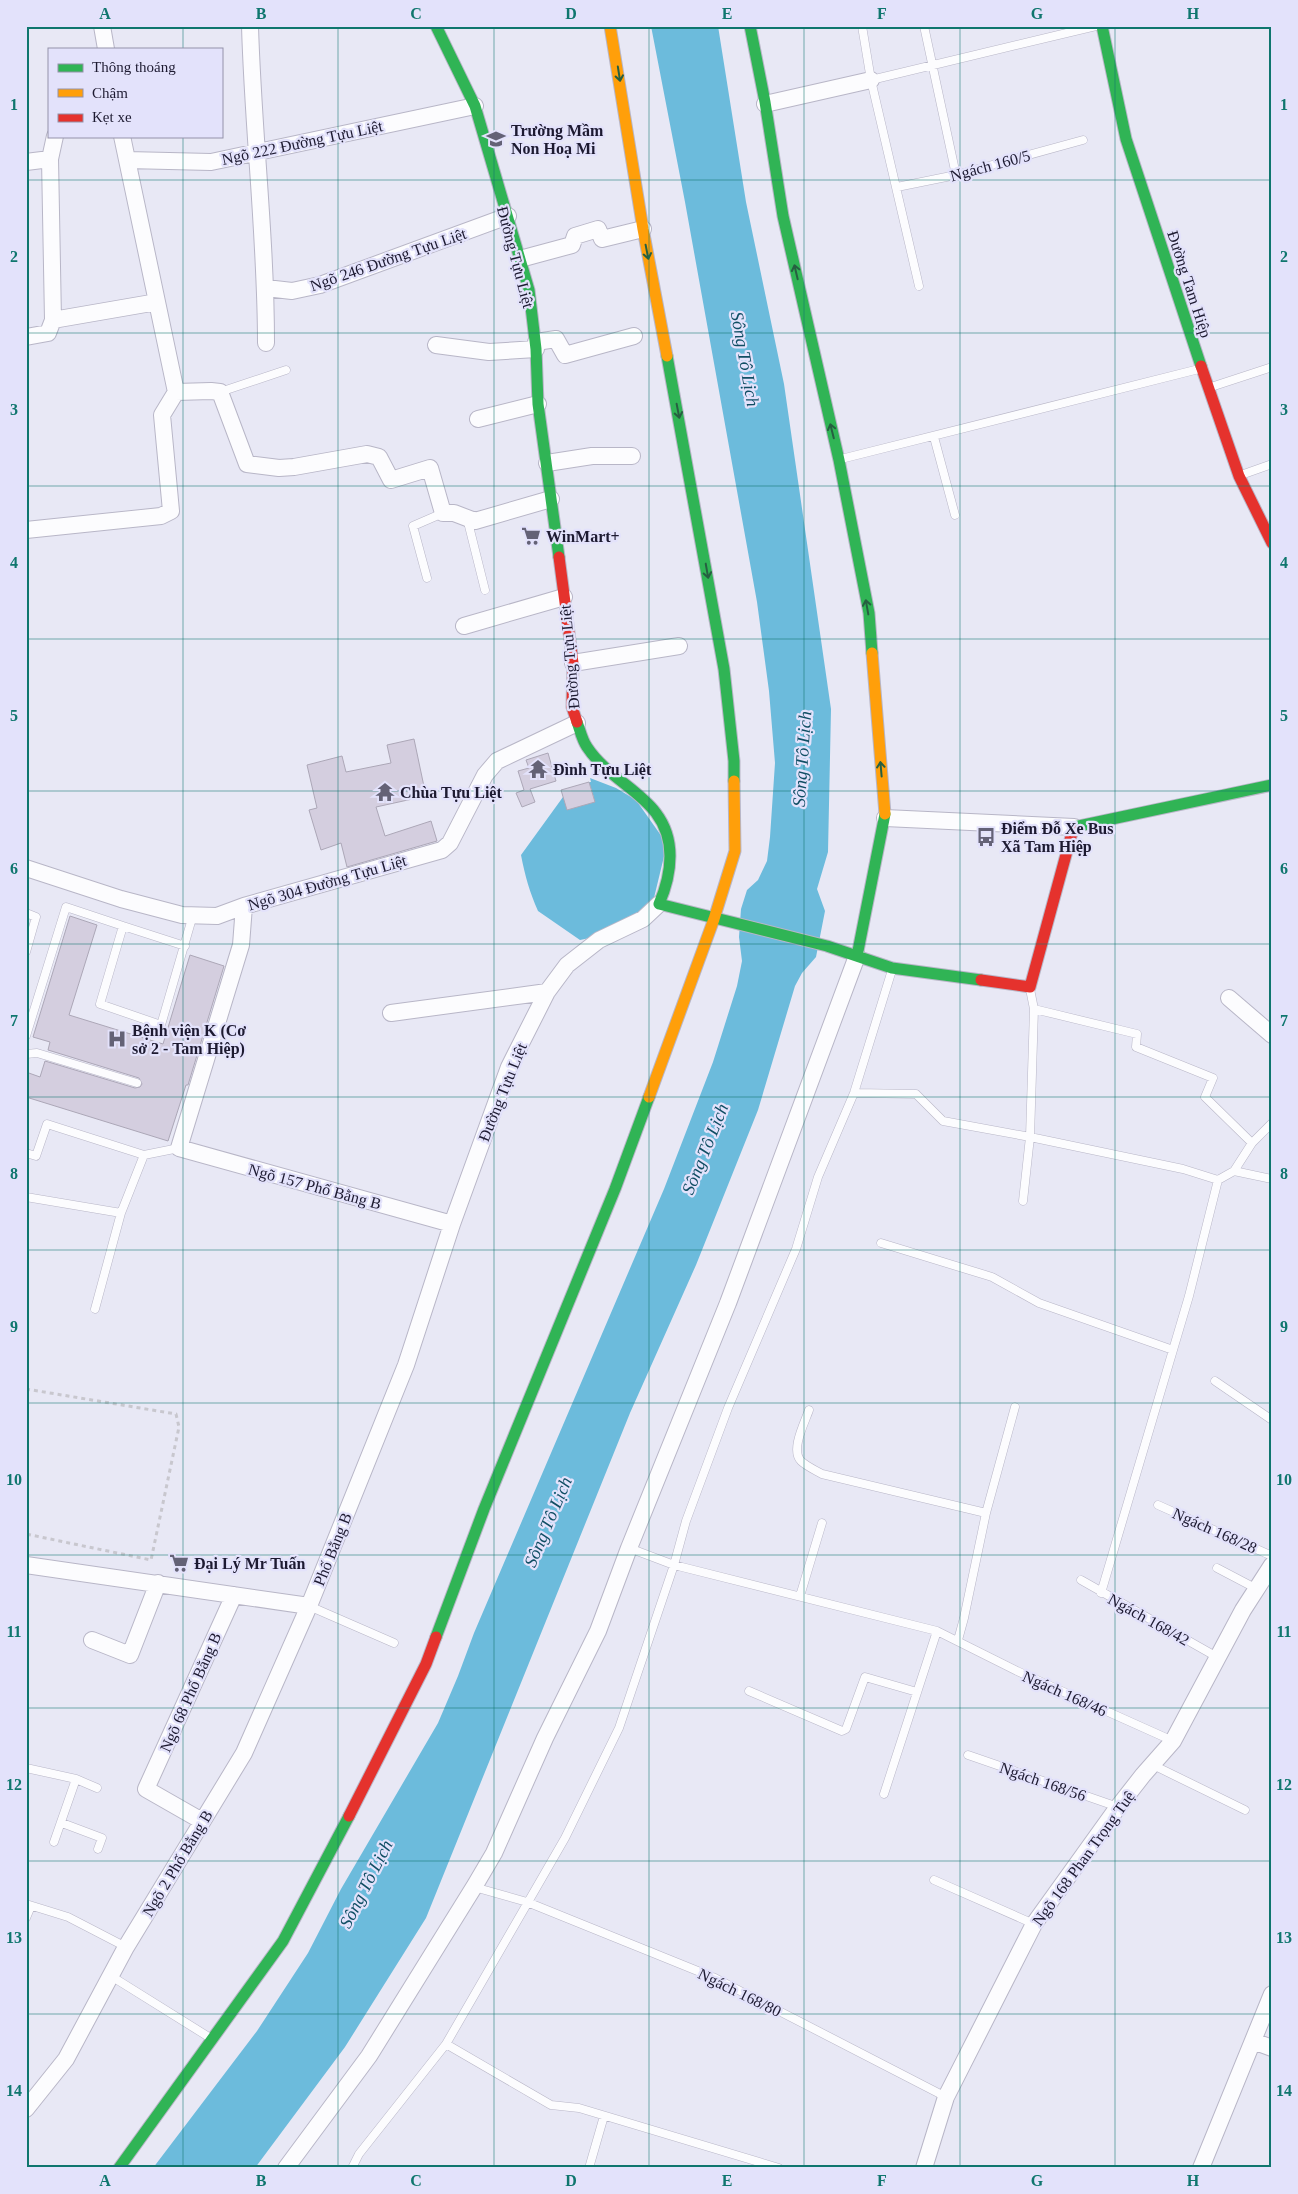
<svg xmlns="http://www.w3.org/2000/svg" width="1298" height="2194" font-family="Georgia,serif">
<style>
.water{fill:#6cbbdc}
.building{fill:#d4cedf;stroke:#aca7b7}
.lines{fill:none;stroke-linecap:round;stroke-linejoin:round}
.lane-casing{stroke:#b8b6c7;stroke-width:9}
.street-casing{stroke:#b8b6c7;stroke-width:18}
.fast-casing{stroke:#b8b6c7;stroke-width:13}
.slow-casing{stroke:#b8b6c7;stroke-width:13}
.jam-casing{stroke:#b8b6c7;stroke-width:13}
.path{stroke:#c8c7ce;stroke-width:3;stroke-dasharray:4 4;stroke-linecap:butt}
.lane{stroke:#fcfcfe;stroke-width:8}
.street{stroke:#fcfcfe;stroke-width:16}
.fast{stroke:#30b455;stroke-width:11}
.slow{stroke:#ff9f0a;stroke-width:11}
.jam{stroke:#e5322d;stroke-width:11}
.oneway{stroke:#265f41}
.grid{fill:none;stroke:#0f766e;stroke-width:1;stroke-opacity:0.55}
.labels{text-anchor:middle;stroke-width:4.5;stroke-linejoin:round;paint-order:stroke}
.poi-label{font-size:16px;font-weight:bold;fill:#1d1a31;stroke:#e3e2fb;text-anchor:start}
.street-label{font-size:16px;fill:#1d1a31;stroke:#e3e2fb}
.water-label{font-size:18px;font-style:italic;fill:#104e64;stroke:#e3e2fb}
.neatline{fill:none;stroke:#0f766e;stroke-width:2}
.grid-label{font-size:16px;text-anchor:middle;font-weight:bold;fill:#0f766e}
</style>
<rect width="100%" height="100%" fill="#e8e8f5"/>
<path class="water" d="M651,26H718L746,202L784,384L831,709L828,852L817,889L825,911L816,957L802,973L795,986L758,1110L696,1265L630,1413L426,1918L345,2047L255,2168H153L257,2031L308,1953L341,1889L438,1723L458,1676L474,1633L664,1189L713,1062L737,986L742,961L739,937L741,909L747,890L758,880L767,861L770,837L775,763L769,691L757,602L685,202Z
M590,778L616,788L636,800L667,844L653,902L638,915L599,936L580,940L538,911C530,893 525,876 521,855L563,797L594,798L589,782H591Z"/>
<path class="building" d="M414,739L426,796L376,807L385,836L431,821L437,841L347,867L341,843L321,850L309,810L317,808L307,765L342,756L346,772L391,763L387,745Z
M548,753L556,781L530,789L535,802L522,807L516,793L524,790L518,771L529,768L526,760Z
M589,782L595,802L567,810L561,790Z
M70,916L97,925L69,1015L163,1044L190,955L224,966L188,1085H186L168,1141L26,1097V1072L40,1077L45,1061L135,1088L140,1087L142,1084L139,1078L48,1050L50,1042L33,1037Z"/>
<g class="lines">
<g class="lane-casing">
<path id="lane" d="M862,26L871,80L919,286
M924,26L956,175
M871,80L1096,26
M897,187L956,175L1083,140
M1211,387L1272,367
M220,392L286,370
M934,437L955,515
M841,459L1199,369
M1241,475L1272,464
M467,518L485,590
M427,578L413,526L443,513
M26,913L36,917L26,952
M185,946L123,926L100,1004L161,1025L193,915
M1030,989L1034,1009L1030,1137L1183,1169L1218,1180L1234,1171L1272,1179
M1034,1009L1137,1034L1136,1047L1213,1078L1205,1097L1252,1143
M26,1036L66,907L123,926
M26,1054L37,1053L137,1083
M854,1093L916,1094L943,1121L1030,1137L1023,1201
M26,1153L36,1156L47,1124L144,1155
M1234,1171L1252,1143L1272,1123
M26,1197L121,1213L144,1155L179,1148
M881,1243L992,1277L1039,1303L1173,1350
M95,1309L121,1213
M1215,1381L1272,1420
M809,1410C805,1422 790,1450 801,1461C806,1466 815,1470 822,1474L986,1513
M1158,1505L1272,1556
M629,1548L674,1565L937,1631L1017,1671L1173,1741
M1217,1568L1257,1589
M1081,1580L1217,1657
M1101,1593L1189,1296L1218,1180
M800,1596L822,1523
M309,1606L394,1643
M958,1640L964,1618L986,1513L1015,1407
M749,1691L842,1731L846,1729L865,1677L917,1692
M968,1755L1118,1807
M1153,1765L1245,1810
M26,1768L76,1779L97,1788
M884,1794L937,1631
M62,1823L102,1838L98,1849
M54,1842L76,1779
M934,1880L1034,1924
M474,1887L527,1902L715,1978L946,2097
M26,1904L68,1917L126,1947
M26,1918L31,1906
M111,1976L212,2039
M446,2044L551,2105L579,2108L779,2168
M352,2168L359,2154L446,2044L565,1838L619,1728L674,1565L686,1521L728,1408L796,1249L818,1177L854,1093L892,970
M589,2168L604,2116"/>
</g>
<g class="street-casing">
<path id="street" d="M102,26L106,49
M250,26C253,132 266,237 266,343
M765,104L871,80
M127,160L211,162L475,106
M26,162L50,159
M520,259L572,245L575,236L598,229L602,239L643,229
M266,288L292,291L320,285L508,216
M53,320L157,302
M26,337L48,333L53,320L50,159L55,136
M536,342L556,339L565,355L634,336
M436,345L489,352L536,349
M176,392L211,391L220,392L247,464L279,468L294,467L367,454L379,457L391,480L430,468L443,513H454L475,521L551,499
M478,419L538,404
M547,463L592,456H632
M26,530L161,516L171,511L162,415L176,392L122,136
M464,626L564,597
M573,663L679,646
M885,818L1074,827
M26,868L121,899L182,915L217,916L244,906L442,850L450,843L485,775L497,761L577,723
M244,906L241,945L179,1148L452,1224
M1229,998L1272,1035
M391,1013L547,992
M26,1565L309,1606
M92,1640L130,1655L158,1583
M202,1821L146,1789L234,1595
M1253,2041L1272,2048
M26,2109L66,2059L126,1947L244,1753L309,1606L406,1365L452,1224L509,1067L547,992L567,965L599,940L643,919L659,904
M286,2168L369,2056L474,1887L494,1853L545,1738L598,1631L629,1548L728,1303L857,956
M924,2168L946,2097L1034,1924L1118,1807L1143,1775L1173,1741L1243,1610L1272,1565
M1201,2168L1272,1994"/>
</g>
<g class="fast-casing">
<path id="fast" d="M436,26L475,106L529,290L536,349L538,404L559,557
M750,26L765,102L783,216L839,460L869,613L872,653
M1102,26L1126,139L1201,366
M667,356L724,669L734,761V781
M577,722C580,730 582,740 587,747C614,788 670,798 670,856C670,873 666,888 659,904L827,946L892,968L981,980
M1073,829L1074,827L1272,785
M857,956L885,814
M436,1637L484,1509L615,1189L649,1097
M119,2168L283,1941L349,1816"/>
</g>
<g class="slow-casing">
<path id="slow" d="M610,26L643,229L667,356
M872,653L885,814
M649,1097L714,919L735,851L734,781"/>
</g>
<g class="jam-casing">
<path id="jam" d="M1201,366L1239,476L1272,543
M559,557L573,663L572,707L577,722
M981,980L1030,987L1073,829
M349,1816L426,1664L436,1637"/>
</g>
<path class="path" d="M26,1389L176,1414L179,1427L151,1560L26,1534"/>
<use href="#lane" class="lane"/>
<use href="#street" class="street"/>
<use href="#fast" class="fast"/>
<use href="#slow" class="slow"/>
<use href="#jam" class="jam"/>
</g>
<defs><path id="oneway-shaft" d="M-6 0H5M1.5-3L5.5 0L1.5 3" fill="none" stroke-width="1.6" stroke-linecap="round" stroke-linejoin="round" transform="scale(1.25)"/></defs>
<g class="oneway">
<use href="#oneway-shaft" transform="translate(619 74) rotate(81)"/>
<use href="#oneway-shaft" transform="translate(647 252) rotate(79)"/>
<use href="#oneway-shaft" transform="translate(796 272) rotate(-103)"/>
<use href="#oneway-shaft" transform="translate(678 411) rotate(79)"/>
<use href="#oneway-shaft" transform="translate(832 431) rotate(-104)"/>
<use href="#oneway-shaft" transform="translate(707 571) rotate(80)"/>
<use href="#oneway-shaft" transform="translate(867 607) rotate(-100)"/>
<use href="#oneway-shaft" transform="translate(881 769) rotate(-95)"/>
</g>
<path class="grid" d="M183,26V49M338,26V2168M494,26V2168M649,26V2168M804,26V2168M960,26V2168M1115,26V2168M183,136V2168M26,180H1272M26,333H1272M26,486H1272M26,639H1272M26,791H1272M26,944H1272M26,1097H1272M26,1250H1272M26,1403H1272M26,1555H1272M26,1708H1272M26,1861H1272M26,2014H1272"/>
<defs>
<g id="school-bare" transform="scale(1.5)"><path d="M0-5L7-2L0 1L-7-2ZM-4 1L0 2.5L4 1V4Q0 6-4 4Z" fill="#646276" stroke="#e3e2fb" stroke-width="2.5" paint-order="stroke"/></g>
<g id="supermarket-bare" transform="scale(1.5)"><path d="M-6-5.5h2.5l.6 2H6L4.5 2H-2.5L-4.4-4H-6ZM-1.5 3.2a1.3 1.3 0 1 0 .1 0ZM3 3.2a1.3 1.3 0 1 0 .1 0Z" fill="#646276" stroke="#e3e2fb" stroke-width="2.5" paint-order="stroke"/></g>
<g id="temple-bare" transform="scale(1.5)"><path d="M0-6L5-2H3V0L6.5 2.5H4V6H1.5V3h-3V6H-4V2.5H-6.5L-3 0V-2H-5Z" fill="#646276" stroke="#e3e2fb" stroke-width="2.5" paint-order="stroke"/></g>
<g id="bus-bare" transform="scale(1.5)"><path d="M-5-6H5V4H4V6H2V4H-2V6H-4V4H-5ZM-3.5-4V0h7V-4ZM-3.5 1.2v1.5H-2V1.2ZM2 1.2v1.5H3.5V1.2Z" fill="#646276" stroke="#e3e2fb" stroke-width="2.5" paint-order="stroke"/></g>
<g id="hospital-bare" transform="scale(1.5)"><path d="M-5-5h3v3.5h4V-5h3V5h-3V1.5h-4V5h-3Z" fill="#646276" stroke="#e3e2fb" stroke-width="2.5" paint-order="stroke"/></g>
</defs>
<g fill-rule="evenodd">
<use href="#school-bare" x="496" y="139"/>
<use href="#supermarket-bare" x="531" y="536"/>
<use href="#temple-bare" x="538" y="769"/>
<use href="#temple-bare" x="385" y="792"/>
<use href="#bus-bare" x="986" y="837"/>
<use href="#hospital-bare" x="117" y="1039"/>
<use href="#supermarket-bare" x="179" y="1563"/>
</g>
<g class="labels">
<g class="poi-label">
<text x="511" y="136">Trường Mầm<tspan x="511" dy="18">Non Hoạ Mi</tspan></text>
<text x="546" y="542">WinMart+</text>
<text x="553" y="775">Đình Tựu Liệt</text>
<text x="400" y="798">Chùa Tựu Liệt</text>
<text x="1001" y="834">Điểm Đỗ Xe Bus<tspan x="1001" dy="18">Xã Tam Hiệp</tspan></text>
<text x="132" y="1036">Bệnh viện K (Cơ<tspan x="132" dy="18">sở 2 - Tam Hiệp)</tspan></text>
<text x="194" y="1569">Đại Lý Mr Tuấn</text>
</g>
<g class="street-label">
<text transform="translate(302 142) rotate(-12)" y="6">Ngõ 222 Đường Tựu Liệt</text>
<text transform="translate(990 165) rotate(-15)" y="6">Ngách 160/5</text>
<text transform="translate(516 257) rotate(75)" y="6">Đường Tựu Liệt</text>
<text transform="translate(388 259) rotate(-19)" y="6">Ngõ 246 Đường Tựu Liệt</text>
<text transform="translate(1190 284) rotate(72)" y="6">Đường Tam Hiệp</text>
<text transform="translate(569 657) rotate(-95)" y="6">Đường Tựu Liệt</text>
<text transform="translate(327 882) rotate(-16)" y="6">Ngõ 304 Đường Tựu Liệt</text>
<text transform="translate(502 1092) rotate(-68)" y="6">Đường Tựu Liệt</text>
<text transform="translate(315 1186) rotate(15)" y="6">Ngõ 157 Phố Bằng B</text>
<text transform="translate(1215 1530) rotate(24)" y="6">Ngách 168/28</text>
<text transform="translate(332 1549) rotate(-68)" y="6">Phố Bằng B</text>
<text transform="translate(1149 1619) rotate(29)" y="6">Ngách 168/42</text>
<text transform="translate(190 1692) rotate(-66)" y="6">Ngõ 68 Phố Bằng B</text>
<text transform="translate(1065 1693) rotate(24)" y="6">Ngách 168/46</text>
<text transform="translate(1043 1781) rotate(19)" y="6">Ngách 168/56</text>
<text transform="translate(1083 1858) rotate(-54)" y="6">Ngõ 168 Phan Trọng Tuệ</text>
<text transform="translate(177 1863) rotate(-59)" y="6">Ngõ 2 Phố Bằng B</text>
<text transform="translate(740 1992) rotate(26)" y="6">Ngách 168/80</text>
</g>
<g class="water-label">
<text transform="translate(745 359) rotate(80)" y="6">Sông Tô Lịch</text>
<text transform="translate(802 759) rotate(-86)" y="6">Sông Tô Lịch</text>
<text transform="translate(705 1149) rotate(-68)" y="6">Sông Tô Lịch</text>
<text transform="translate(548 1522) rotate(-67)" y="6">Sông Tô Lịch</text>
<text transform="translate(366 1884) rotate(-63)" y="6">Sông Tô Lịch</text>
</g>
</g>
<rect width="1298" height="2194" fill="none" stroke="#e3e2fb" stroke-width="55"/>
<rect x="48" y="48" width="175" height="90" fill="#e3e2fb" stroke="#9492aa"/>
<rect x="58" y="64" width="25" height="8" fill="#30b455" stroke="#9492aa"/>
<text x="92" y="72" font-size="15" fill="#1d1a31">Thông thoáng</text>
<rect x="58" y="89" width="25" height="8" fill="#ff9f0a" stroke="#9492aa"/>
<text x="92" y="98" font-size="15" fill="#1d1a31">Chậm</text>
<rect x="58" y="114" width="25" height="8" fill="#e5322d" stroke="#9492aa"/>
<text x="92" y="122" font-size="15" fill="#1d1a31">Kẹt xe</text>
<rect x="28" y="28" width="1242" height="2138" class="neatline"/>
<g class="grid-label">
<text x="105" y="19">A</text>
<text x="261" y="19">B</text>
<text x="416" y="19">C</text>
<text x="571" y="19">D</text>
<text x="727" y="19">E</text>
<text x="882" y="19">F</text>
<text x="1037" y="19">G</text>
<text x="1193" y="19">H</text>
<text x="14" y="110">1</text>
<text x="1284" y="110">1</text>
<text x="14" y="262">2</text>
<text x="1284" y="262">2</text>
<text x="14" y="415">3</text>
<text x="1284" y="415">3</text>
<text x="14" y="568">4</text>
<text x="1284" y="568">4</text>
<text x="14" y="721">5</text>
<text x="1284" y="721">5</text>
<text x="14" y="874">6</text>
<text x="1284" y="874">6</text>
<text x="14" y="1026">7</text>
<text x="1284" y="1026">7</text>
<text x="14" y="1179">8</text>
<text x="1284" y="1179">8</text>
<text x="14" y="1332">9</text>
<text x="1284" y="1332">9</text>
<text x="14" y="1485">10</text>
<text x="1284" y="1485">10</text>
<text x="14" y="1637">11</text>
<text x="1284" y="1637">11</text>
<text x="14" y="1790">12</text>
<text x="1284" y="1790">12</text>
<text x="14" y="1943">13</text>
<text x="1284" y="1943">13</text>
<text x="14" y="2096">14</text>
<text x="1284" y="2096">14</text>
<text x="105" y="2186">A</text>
<text x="261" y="2186">B</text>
<text x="416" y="2186">C</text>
<text x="571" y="2186">D</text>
<text x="727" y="2186">E</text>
<text x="882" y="2186">F</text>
<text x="1037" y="2186">G</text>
<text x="1193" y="2186">H</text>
</g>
</svg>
